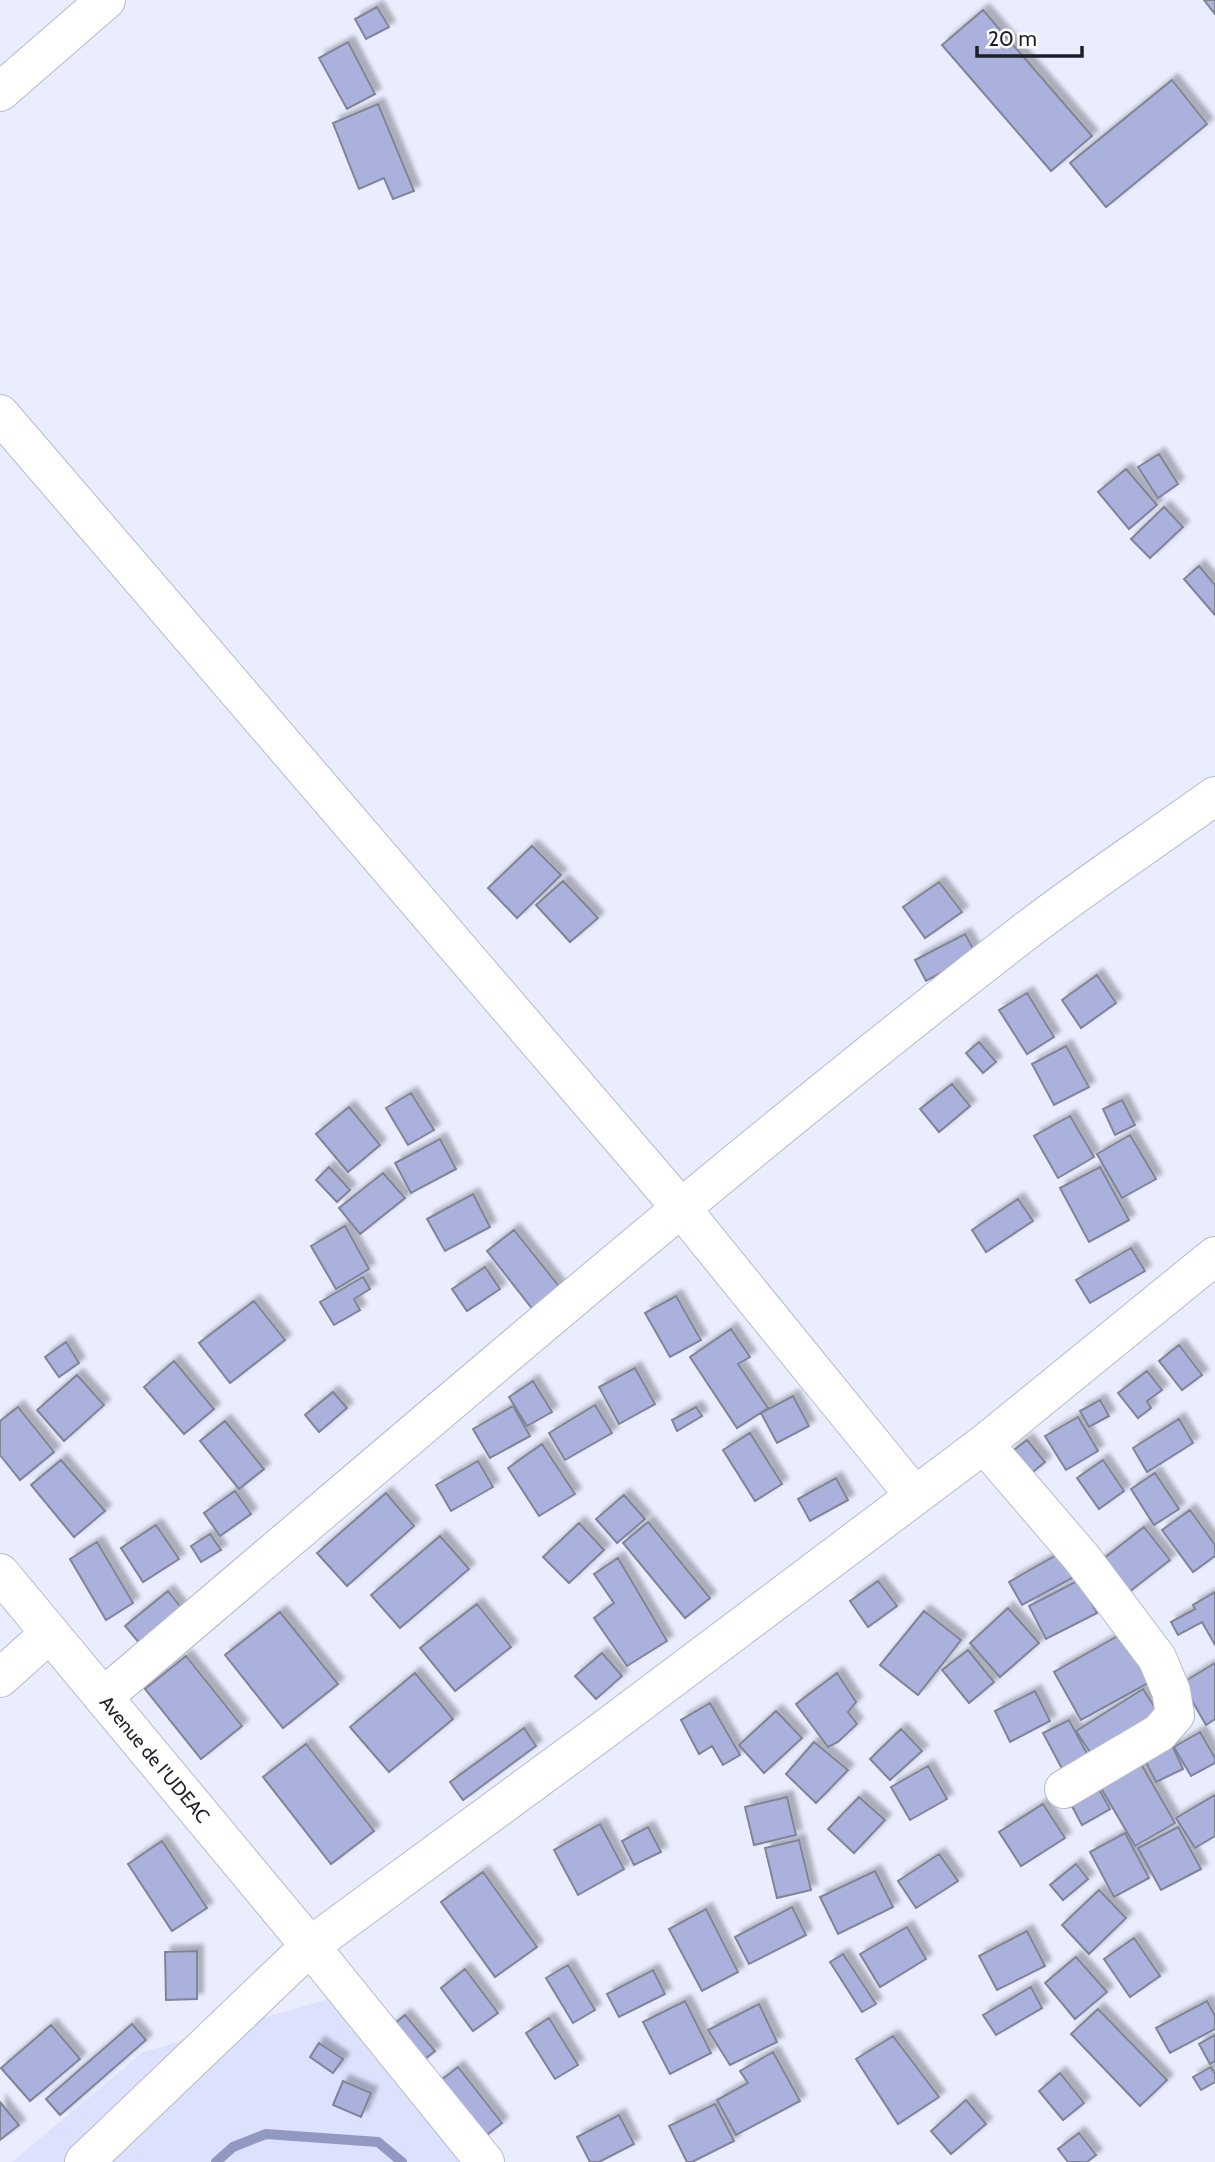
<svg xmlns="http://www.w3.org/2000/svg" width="1215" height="2162" font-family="Cabin,sans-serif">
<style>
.built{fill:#dce1fd}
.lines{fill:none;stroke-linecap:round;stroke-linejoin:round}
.stream{stroke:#9198c2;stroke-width:10}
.building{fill:#aab1dc;stroke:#818497;stroke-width:2;filter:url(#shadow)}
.minor-casing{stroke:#b6b9cd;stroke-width:40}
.major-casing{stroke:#b6b9cd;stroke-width:40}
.minor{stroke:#fff;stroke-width:38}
.major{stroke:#fff;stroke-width:38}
.labels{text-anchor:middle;stroke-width:5;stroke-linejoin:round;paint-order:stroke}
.street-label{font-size:19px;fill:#1e1f26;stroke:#fff}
</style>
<defs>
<filter id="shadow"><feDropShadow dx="6" dy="-6" stdDeviation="2" flood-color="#0004"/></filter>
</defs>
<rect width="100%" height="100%" fill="#eaedfe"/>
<path class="built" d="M336,1997L485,2162H12L143,2052Z"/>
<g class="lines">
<path class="stream" d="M216,2162L233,2147L266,2134L378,2142L402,2162"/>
</g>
<path class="building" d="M1204,0H1215V14Z
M377,7L389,27L366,39L355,19Z
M983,10L1092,136L1051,171L942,45Z
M348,42L375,94L347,109L319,58Z
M1172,80L1207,124L1106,207L1070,163Z
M378,104L414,191L393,199L384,178L359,189L333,123Z
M1159,454L1178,484L1158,498L1138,467Z
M1126,469L1157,505L1129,529L1098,492Z
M1164,507L1183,527L1150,558L1131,539Z
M1199,566L1215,585V615L1184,579Z
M532,846L561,875L517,918L488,888Z
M563,881L598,918L570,942L536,905Z
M939,882L962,912L925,938L903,907Z
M965,934L976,954L926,981L915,960Z
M1097,975L1116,1003L1081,1028L1062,1000Z
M1027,993L1054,1037L1027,1054L999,1010Z
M979,1042L996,1062L983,1073L966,1053Z
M1066,1046L1089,1087L1054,1105L1032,1064Z
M952,1084L970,1106L939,1132L920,1109Z
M411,1093L434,1130L408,1145L386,1108Z
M1122,1100L1135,1125L1115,1135L1103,1109Z
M349,1107L380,1145L348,1172L316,1134Z
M1070,1116L1094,1157L1058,1178L1034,1136Z
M1130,1135L1156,1179L1122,1198L1097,1154Z
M440,1139L456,1169L411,1193L395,1163Z
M329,1167L350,1190L337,1202L316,1180Z
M1100,1167L1129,1220L1089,1242L1060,1188Z
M383,1173L405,1198L360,1234L339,1208Z
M473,1194L490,1227L445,1251L427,1219Z
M1018,1199L1033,1221L986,1252L972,1230Z
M345,1226L369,1269L336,1289L311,1246Z
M514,1230L562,1290L534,1311L487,1251Z
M1131,1248L1145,1271L1090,1303L1076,1280Z
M485,1267L500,1289L467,1311L452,1289Z
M363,1277L370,1289L354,1299L360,1310L334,1325L320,1302Z
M676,1296L701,1340L670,1357L645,1313Z
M254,1301L285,1340L230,1383L199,1343Z
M731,1329L750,1357L738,1364L768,1408L737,1428L690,1357Z
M66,1342L79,1363L59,1377L45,1357Z
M1179,1345L1202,1375L1182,1390L1159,1361Z
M174,1361L214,1409L184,1434L144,1387Z
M635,1368L655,1404L619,1424L599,1387Z
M1147,1371L1162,1390L1147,1401L1151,1408L1138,1418L1118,1393Z
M77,1375L104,1405L64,1441L37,1410Z
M533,1381L552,1412L527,1426L509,1397Z
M333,1392L347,1408L319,1432L305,1415Z
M793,1396L809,1426L777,1443L761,1413Z
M1100,1400L1109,1416L1089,1427L1080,1411Z
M595,1405L612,1433L565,1460L549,1433Z
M513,1406L530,1436L490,1458L473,1429Z
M18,1407L54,1452L20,1480L0,1455V1421Z
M696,1407L702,1416L677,1431L672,1420Z
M1078,1417L1098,1451L1066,1470L1045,1436Z
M1179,1419L1193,1443L1147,1472L1133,1448Z
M225,1421L264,1469L239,1489L200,1441Z
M750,1433L782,1484L755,1501L723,1450Z
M1027,1440L1045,1462L1028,1476L1010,1453Z
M542,1444L575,1494L539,1516L508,1468Z
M61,1460L105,1511L74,1537L31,1485Z
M1103,1460L1124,1491L1099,1509L1077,1478Z
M478,1461L493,1487L451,1511L436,1485Z
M1155,1473L1179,1509L1154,1525L1131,1489Z
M836,1478L848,1500L810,1521L798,1499Z
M235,1491L251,1514L220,1536L204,1513Z
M386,1493L414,1526L347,1586L317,1553Z
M624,1495L645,1519L617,1543L596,1519Z
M1190,1510L1215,1545V1556L1193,1572L1162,1530Z
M648,1522L710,1598L685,1618L623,1543Z
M579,1523L604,1550L569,1583L543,1557Z
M156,1525L179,1559L143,1582L121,1548Z
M1144,1527L1170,1560L1120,1599L1094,1566Z
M210,1534L221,1550L201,1562L191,1546Z
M440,1536L469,1569L400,1628L371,1595Z
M97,1542L133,1603L106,1620L70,1559Z
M1060,1553L1074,1577L1022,1605L1009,1582Z
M618,1558L667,1641L627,1666L594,1618L614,1603L594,1574Z
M1079,1580L1097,1613L1046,1639L1029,1606Z
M878,1581L897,1606L868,1627L850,1601Z
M168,1591L183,1610L141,1645L125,1626Z
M1215,1592V1645L1202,1622L1178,1635L1171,1622L1195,1609L1193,1605Z
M477,1604L511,1647L455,1691L420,1648Z
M1008,1608L1039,1643L1000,1677L970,1643Z
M924,1611L961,1640L918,1695L880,1665Z
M280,1612L338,1684L283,1728L225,1655Z
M1123,1633L1150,1682L1081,1720L1054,1672Z
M968,1650L994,1682L969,1703L942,1670Z
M602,1653L622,1676L596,1699L575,1676Z
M186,1656L242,1726L201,1759L145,1689Z
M1215,1663V1719L1206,1725L1182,1683Z
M415,1673L453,1719L389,1772L350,1727Z
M837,1673L856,1702L848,1712L857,1724L838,1742L828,1747L796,1704Z
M1143,1689L1159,1714L1092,1755L1076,1731Z
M1035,1691L1050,1721L1010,1742L995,1711Z
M710,1703L740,1755L723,1765L712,1746L699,1754L681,1720Z
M776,1711L802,1738L764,1773L739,1745Z
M1069,1720L1094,1767L1068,1780L1043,1733Z
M524,1728L536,1746L463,1800L450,1782Z
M901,1729L922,1751L890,1780L870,1759Z
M1200,1732L1215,1758V1763L1191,1776L1174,1747Z
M1169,1739L1183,1769L1156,1782L1141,1752Z
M814,1742L848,1770L816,1803L786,1774Z
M306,1744L374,1831L331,1864L263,1777Z
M1137,1757L1175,1823L1135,1846L1097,1781Z
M928,1766L947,1799L910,1820L891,1787Z
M1095,1782L1110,1809L1082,1825L1067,1797Z
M1215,1795V1836L1195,1848L1176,1818Z
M787,1797L796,1835L754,1845L745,1807Z
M859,1797L885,1820L854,1853L828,1829Z
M1043,1804L1065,1838L1021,1866L999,1832Z
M600,1824L624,1869L578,1895L554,1850Z
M648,1827L661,1852L634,1865L622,1841Z
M1178,1827L1201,1869L1161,1890L1138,1848Z
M1125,1833L1149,1878L1114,1897L1090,1852Z
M799,1840L811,1890L777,1898L765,1848Z
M162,1841L207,1908L172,1931L128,1864Z
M939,1854L958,1881L916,1908L898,1881Z
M1076,1864L1088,1879L1063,1900L1050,1885Z
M875,1871L893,1907L838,1934L820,1897Z
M483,1872L537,1947L495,1977L441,1902Z
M1099,1890L1126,1918L1089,1954L1062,1925Z
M792,1907L806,1935L749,1964L735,1937Z
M706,1909L738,1972L702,1991L669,1929Z
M907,1927L926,1959L880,1987L860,1954Z
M1027,1931L1045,1966L997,1990L979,1956Z
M1134,1938L1160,1976L1130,1997L1104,1959Z
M197,1951V1999L166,2000L165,1952Z
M843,1954L876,2004L862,2012L830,1962Z
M1076,1957L1107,1992L1075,2019L1045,1983Z
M568,1965L595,2010L573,2023L546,1978Z
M465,1969L498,2013L473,2031L441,1988Z
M653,1970L665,1994L619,2017L607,1994Z
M1031,1987L1042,2008L996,2035L983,2015Z
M685,2001L711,2053L670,2074L643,2022Z
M1207,2001L1215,2016V2029L1170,2053L1156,2028Z
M759,2004L777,2042L730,2065L708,2030Z
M1098,2009L1167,2080L1140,2106L1071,2034Z
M405,2015L435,2051L415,2067L386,2031Z
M549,2018L578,2065L555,2079L526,2033Z
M132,2024L146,2040L60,2115L46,2099Z
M51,2025L80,2059L30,2101L1,2068Z
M1215,2035V2061L1210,2064L1199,2044Z
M893,2036L939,2097L898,2124L856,2059Z
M319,2043L343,2059L333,2073L310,2057Z
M773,2052L800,2101L736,2135L717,2100L748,2083L740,2071Z
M458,2067L502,2123L479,2141L435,2085Z
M1211,2067L1215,2074V2082L1201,2090L1193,2077Z
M1060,2073L1084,2103L1063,2120L1039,2091Z
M343,2081L371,2093L361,2117L333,2105Z
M966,2100L986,2124L951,2154L931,2131Z
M0,2102L19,2125L0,2140Z
M715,2104L734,2141L692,2162H687L669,2126Z
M619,2115L634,2144L599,2162H590L577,2137Z
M1079,2133L1096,2155L1087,2162H1068L1058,2149Z"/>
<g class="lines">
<g class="minor-casing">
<path id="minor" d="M0,92L106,0
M0,414L681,1208L914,1495
M984,1444L1081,1557L1157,1658L1171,1691L1175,1715L1159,1733L1064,1789
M0,1678L50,1633
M103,1697C407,1440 707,1178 1022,934C1084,886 1151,842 1215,796
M310,1946L485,2162"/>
</g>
<g class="major-casing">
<path id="major" d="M0,1573L310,1946
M84,2162L310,1946L597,1735L984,1444L1215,1256"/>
</g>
<use href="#minor" class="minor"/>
<use href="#major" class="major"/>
</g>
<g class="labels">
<g class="street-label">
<text transform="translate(155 1759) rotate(50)" y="7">Avenue de I'UDEAC</text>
</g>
</g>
<path d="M977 46v10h105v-10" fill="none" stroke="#1e1f26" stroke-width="3.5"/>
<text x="988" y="46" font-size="21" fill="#1e1f26" stroke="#ffffff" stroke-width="5" paint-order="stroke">20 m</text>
</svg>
